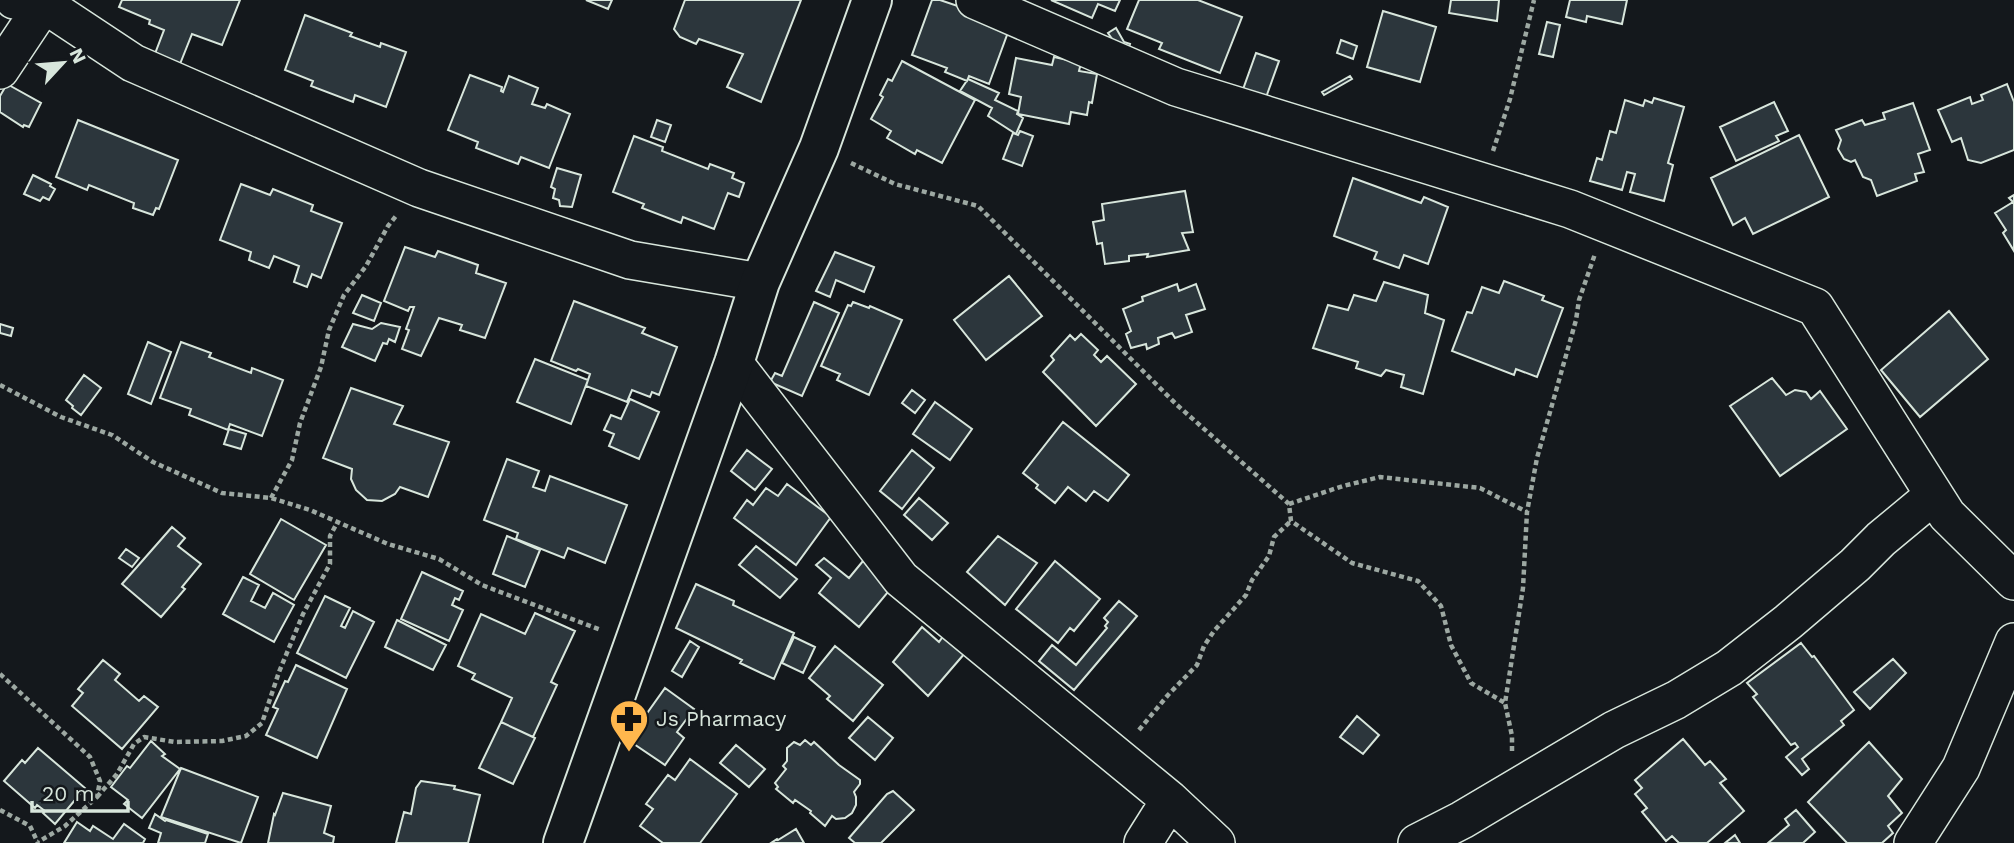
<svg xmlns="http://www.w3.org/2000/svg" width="2014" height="843" font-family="'Work Sans',sans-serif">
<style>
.building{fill:#2c363c;stroke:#d8e6dc;stroke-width:2}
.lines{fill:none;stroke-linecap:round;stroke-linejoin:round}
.minor-casing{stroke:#d8e6dc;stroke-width:40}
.major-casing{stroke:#d8e6dc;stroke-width:42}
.path{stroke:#9da8a2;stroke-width:4.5;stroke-dasharray:5 3.5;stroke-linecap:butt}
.minor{stroke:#14181c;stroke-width:37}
.major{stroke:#14181c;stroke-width:38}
.labels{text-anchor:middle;stroke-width:5;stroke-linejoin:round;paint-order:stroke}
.poi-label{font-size:21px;fill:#d8e6dc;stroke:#14181c;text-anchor:start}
</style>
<rect width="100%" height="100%" fill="#14181c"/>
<path class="building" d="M122,0H240L222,45L192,34L178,69L153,59L164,30L149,24L150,20L119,7Z
M586,0H612L608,9Z
M685,0H801L761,102L727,87L743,54L699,39L696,44L680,37L674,29Z
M932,0H940L1011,24L989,84L969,76L967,81L945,72L947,68L912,55Z
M1051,0H1120L1115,11L1098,4L1092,18Z
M1139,0H1198L1242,17L1220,73L1159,49L1162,43L1127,29Z
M1451,0H1499L1497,21L1449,13Z
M1570,0H1627L1622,24L1587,16L1586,22L1566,17Z
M1383,11L1436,27L1420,82L1367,67Z
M305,15L352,33L350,36L380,47L381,43L406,52L386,107L355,95L353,102L311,86L313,81L285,70Z
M1547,22L1560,25L1553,57L1539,54Z
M1116,28L1124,42L1130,44L1127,53L1119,49L1108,33Z
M1341,40L1357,46L1353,59L1337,53Z
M1256,53L1279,61L1264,103L1241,95Z
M1054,57L1081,63L1079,71L1097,74L1092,103L1089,102L1087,115L1071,112L1069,124L1018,114L1021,97L1009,94L1016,58L1052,65Z
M902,61L975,100L942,163L917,150L915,154L887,138L891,131L871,119L883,97L880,95L888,79L892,81Z
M470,75L502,87L501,91L503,92L509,76L538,88L532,104L545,108L547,104L570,114L549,168L521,157L518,164L476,148L478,142L448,130Z
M1350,76L1352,79L1324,95L1322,92Z
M968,79L999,93L995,100L1018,111L1017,114L1023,118L1016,134L988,116L992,108L960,91Z
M7,84L41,103L29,127L24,125L23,127L0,112V96Z
M2007,84L2014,102V150L1981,163L1968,160L1961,138L1952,142L1938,110L1970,97L1972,104L1983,100L1981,95Z
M1654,98L1684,107L1668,163L1673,165L1664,201L1630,192L1635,174L1627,172L1622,190L1590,181L1597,158L1602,160L1610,131L1616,133L1625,100L1643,106L1645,100L1652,103Z
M1774,102L1788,131L1776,136L1779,141L1736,161L1720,127Z
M1913,103L1930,150L1918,154L1924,172L1915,174L1917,181L1877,196L1871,180L1863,177L1855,160L1851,162L1844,159L1838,149L1841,140L1836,130L1862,120L1865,125L1885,119L1883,113Z
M78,120L178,160L159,209L156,208L153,215L133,208L134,203L89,185L87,190L56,177Z
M657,120L671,125L665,142L651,137Z
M1020,131L1033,136L1022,166L1003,159L1013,133L1018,135Z
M1799,135L1829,197L1753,234L1745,218L1733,225L1711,178Z
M634,136L663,147L662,151L708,169L710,164L734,173L732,178L744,183L739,197L728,193L714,229L683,217L681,223L642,208L644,204L613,192Z
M557,168L581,175L572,207L560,206L559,200L553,198L555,189L551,187Z
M33,175L51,184L50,186L55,189L49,200L43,197L40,201L24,194Z
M1353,178L1421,203L1424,197L1448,207L1428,264L1404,255L1399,268L1374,259L1377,252L1334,236Z
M241,184L270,195L273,189L313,205L311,211L342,223L321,278L312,274L307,287L294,282L299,266L274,256L269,268L249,260L251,252L220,240Z
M1185,191L1193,232L1182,233L1189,250L1147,257L1148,254L1129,256V261L1105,264L1102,243L1097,244L1093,222L1104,220L1102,204Z
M2014,195V251L2003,233L2006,230L1995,213L2013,202L2009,198Z
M405,247L435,257L438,251L478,265L476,273L506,283L485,338L460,330L462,325L439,318L421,356L402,349L409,330L406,329L414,307H410L408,311L384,301Z
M835,252L874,267L864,292L836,280L830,297L816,291Z
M1009,276L1042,316L986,360L954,320Z
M1504,281L1544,296L1542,300L1563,308L1537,377L1516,369L1514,375L1452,351L1467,312L1472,313L1482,287L1499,293Z
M1384,282L1428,295L1425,313L1444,320L1423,394L1401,387L1404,375L1386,370L1381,376L1356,368L1358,362L1313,348L1328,305L1348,310L1354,295L1376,301Z
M1177,284L1179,291L1196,284L1205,309L1186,315L1192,332L1175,338L1172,333L1158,338L1159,344L1147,349L1146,344L1131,348L1126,334L1131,331L1123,309L1143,301L1142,297Z
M362,295L381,303L374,321L353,313Z
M574,301L645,328L642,333L677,347L659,395L652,392L650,397L632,390L627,402L586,386L590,374L578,369L576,371L551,361Z
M814,302L839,313L802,396L770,382L775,373L782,376Z
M853,302L869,308L870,306L902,320L869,395L837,380L840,374L821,366L848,305L851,306Z
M1949,311L1988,359L1920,417L1881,370Z
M381,323L400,327L395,342L389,339L387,344L383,343L375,361L342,347L353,324L372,329Z
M0,324L13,328L11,336L0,333Z
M1081,334L1098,350L1094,355L1101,362L1107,356L1136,384L1096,426L1043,372L1054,360L1051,356L1070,335L1075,340Z
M148,342L171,352L151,404L128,394Z
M181,342L211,353L209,357L251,373L252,368L283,380L262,436L230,424L228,430L189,415L191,409L160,398Z
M535,359L588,380L571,424L517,402Z
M84,375L101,388L81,415L72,408L73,406L66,400Z
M1772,378L1786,395L1795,390L1806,392L1811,399L1820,391L1847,429L1780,476L1730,406Z
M351,388L403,406L394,424L449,442L428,497L400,487L395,494L382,501L367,500L356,490L351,479L352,469L323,458Z
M912,390L925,400L915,413L902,403Z
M630,399L659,412L639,459L609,446L614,434L604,430L611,415L621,419Z
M935,402L972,429L950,460L913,434Z
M1063,422L1129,475L1108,501L1094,491L1086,501L1068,487L1055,503L1036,488L1038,485L1023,473Z
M229,429L246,434L241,449L224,444Z
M747,450L772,469L755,490L731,471Z
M912,450L934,468L902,509L880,491Z
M507,459L539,471L533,487L545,491L550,476L627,505L605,563L568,548L564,558L516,539L518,533L484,520Z
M787,484L831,517L796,565L734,518L747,500L753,505L766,488L778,496Z
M919,498L948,523L932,540L904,515Z
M281,519L326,545L294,600L250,574Z
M172,527L185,538L178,546L201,564L182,587L185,589L161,617L122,584Z
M507,536L540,550L525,587L493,574Z
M998,536L1037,563L1005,605L967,572Z
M756,546L797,579L780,598L739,565Z
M126,549L139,558L132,567L119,558Z
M824,558L849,578L863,561L893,586L859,627L819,593L831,578L816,565Z
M1055,561L1100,599L1074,631L1070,628L1058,643L1016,609Z
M422,572L463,591L459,600L455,598L452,605L463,610L449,641L401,619Z
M243,577L259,585L251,601L265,608L273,593L294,605L274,642L223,614Z
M696,584L734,601L733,605L794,633L774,679L740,663L742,660L676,628Z
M325,596L350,608L341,626L345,628L353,611L374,622L346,678L297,653Z
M1119,601L1137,616L1074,690L1039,661L1052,645L1076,665L1107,628L1105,626L1108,622L1104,618Z
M535,613L575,631L551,682L557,685L533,737L501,722L512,698L472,679L475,674L458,666L481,614L525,634Z
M397,620L446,645L433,670L385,647Z
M922,627L939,642L944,635L965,653L928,696L893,662Z
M794,637L815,647L803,673L782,663Z
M690,641L699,647L682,677L672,671Z
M1801,643L1812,657L1814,656L1854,710L1841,721L1844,725L1802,759L1809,769L1802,775L1786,757L1798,747L1795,743L1791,745L1753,697L1757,694L1747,683Z
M835,646L883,685L853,721L827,699L830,696L809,678Z
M1893,659L1906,673L1870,709L1854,692Z
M103,660L120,674L115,680L139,701L144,696L158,707L122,749L72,706L83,693L78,689Z
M296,665L347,689L317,758L266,735L278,709L273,707L285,681L288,682Z
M665,688L694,709L677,732L684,738L665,765L628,740Z
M1357,716L1379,735L1363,754L1340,737Z
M868,717L893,738L875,760L849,738Z
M501,722L535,738L513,784L479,768Z
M1683,739L1705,765L1710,761L1726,779L1720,783L1744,811L1707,843H1679L1672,836L1666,841L1642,812L1647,808L1635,794L1642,788L1635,780Z
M805,740L811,745L814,742L839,765L860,780V784L854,792L856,797V805L852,813L845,818L836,819L832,816L825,826L810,813L811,811L795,800L793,803L776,789L778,787L775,783L786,769L783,766L787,761V748L794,742L800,745Z
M151,741L165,754L162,756L180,769L142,818L124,804L128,800L111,787L127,766L130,768Z
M1869,742L1902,779L1888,796L1902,813L1888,826L1893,833L1882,843H1847L1808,802Z
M736,745L765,769L749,787L720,763Z
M38,748L85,788L55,824L43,813L45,811L37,805L35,808L4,781L22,760L25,763Z
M690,759L737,794L700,843H663L640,826L653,809L646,804L668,775L675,780Z
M181,768L258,797L241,843L161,817Z
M421,781L455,786L454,789L480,795L468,843H396L404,812L411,814L416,788Z
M893,791L914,810L881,843H855L849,838L887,794Z
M283,793L331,806L324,833L334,837L333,843H268L274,814L275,815Z
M1796,810L1815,832L1803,843H1768L1789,825L1785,819Z
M155,814L165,821L166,820L208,834L205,843H158L161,833L149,828Z
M77,822L90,831L93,826L113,839L124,824L145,839L143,843H64Z
M796,829L804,843H771L777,839L778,840Z
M1735,835L1740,843H1725Z"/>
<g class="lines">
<g class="minor-casing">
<path id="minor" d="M45,0L44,4L133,63L419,188L630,260L760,282
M975,0L1176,87L1570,209L1815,307L1947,515L2014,581
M0,70L44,4L14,0
M734,363L901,579L1170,800L1216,843
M1143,843L1170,800
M1417,843L1462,820L1614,730L1676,700L1729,668L1788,622L1855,565L1881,539L1934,495
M1913,843L1961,768L2014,642"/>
</g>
<g class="major-casing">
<path id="major" d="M563,843L734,363L760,282L819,148L872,0"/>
</g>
<path class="path" d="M1493,151L1510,99L1534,0
M851,163L895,184L978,206L1177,405L1289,504L1291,521L1352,563L1418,581L1441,606L1451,645L1471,683L1505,703
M0,385L61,417L112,435L153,462L222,493L271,498L310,510L388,544L439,559L482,585L601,630
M271,498L292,460L300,423L321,367L329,330L344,295L366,266L388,226L396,216
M1289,504L1343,486L1380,477L1480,488L1527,512
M0,674L90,757L100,781L97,797L65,826L38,842
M1139,730L1168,695L1197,665L1204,646L1214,631L1246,595L1252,580L1269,556L1274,537L1291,521
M1512,751V736L1505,703L1523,588L1527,512L1537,458L1576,320L1579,300L1595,254
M97,797L117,774L134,744L144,737L175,742L222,741L246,736L262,723L279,672L303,614L330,564V536L337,523
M0,810L30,826L38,843"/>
<use href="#minor" class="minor"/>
<use href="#major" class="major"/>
</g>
<defs>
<g id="pharmacy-pin" transform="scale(2.0125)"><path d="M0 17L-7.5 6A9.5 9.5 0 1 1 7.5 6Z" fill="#ffb74d" stroke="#14181c"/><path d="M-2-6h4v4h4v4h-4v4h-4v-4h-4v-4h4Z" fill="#111"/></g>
</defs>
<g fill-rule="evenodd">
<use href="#pharmacy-pin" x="629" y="719"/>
</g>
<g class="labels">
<g class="poi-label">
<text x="656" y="726">Js Pharmacy</text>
</g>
</g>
<g transform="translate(63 63) rotate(64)" stroke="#14181c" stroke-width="5" paint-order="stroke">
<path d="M0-5L12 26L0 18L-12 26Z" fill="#d8e6dc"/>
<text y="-10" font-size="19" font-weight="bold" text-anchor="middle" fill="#d8e6dc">N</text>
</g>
<path d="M32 801v10h96v-10" fill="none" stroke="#d8e6dc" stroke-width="3.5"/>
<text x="42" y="801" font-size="21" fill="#d8e6dc" stroke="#14181c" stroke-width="5" paint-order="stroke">20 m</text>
</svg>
